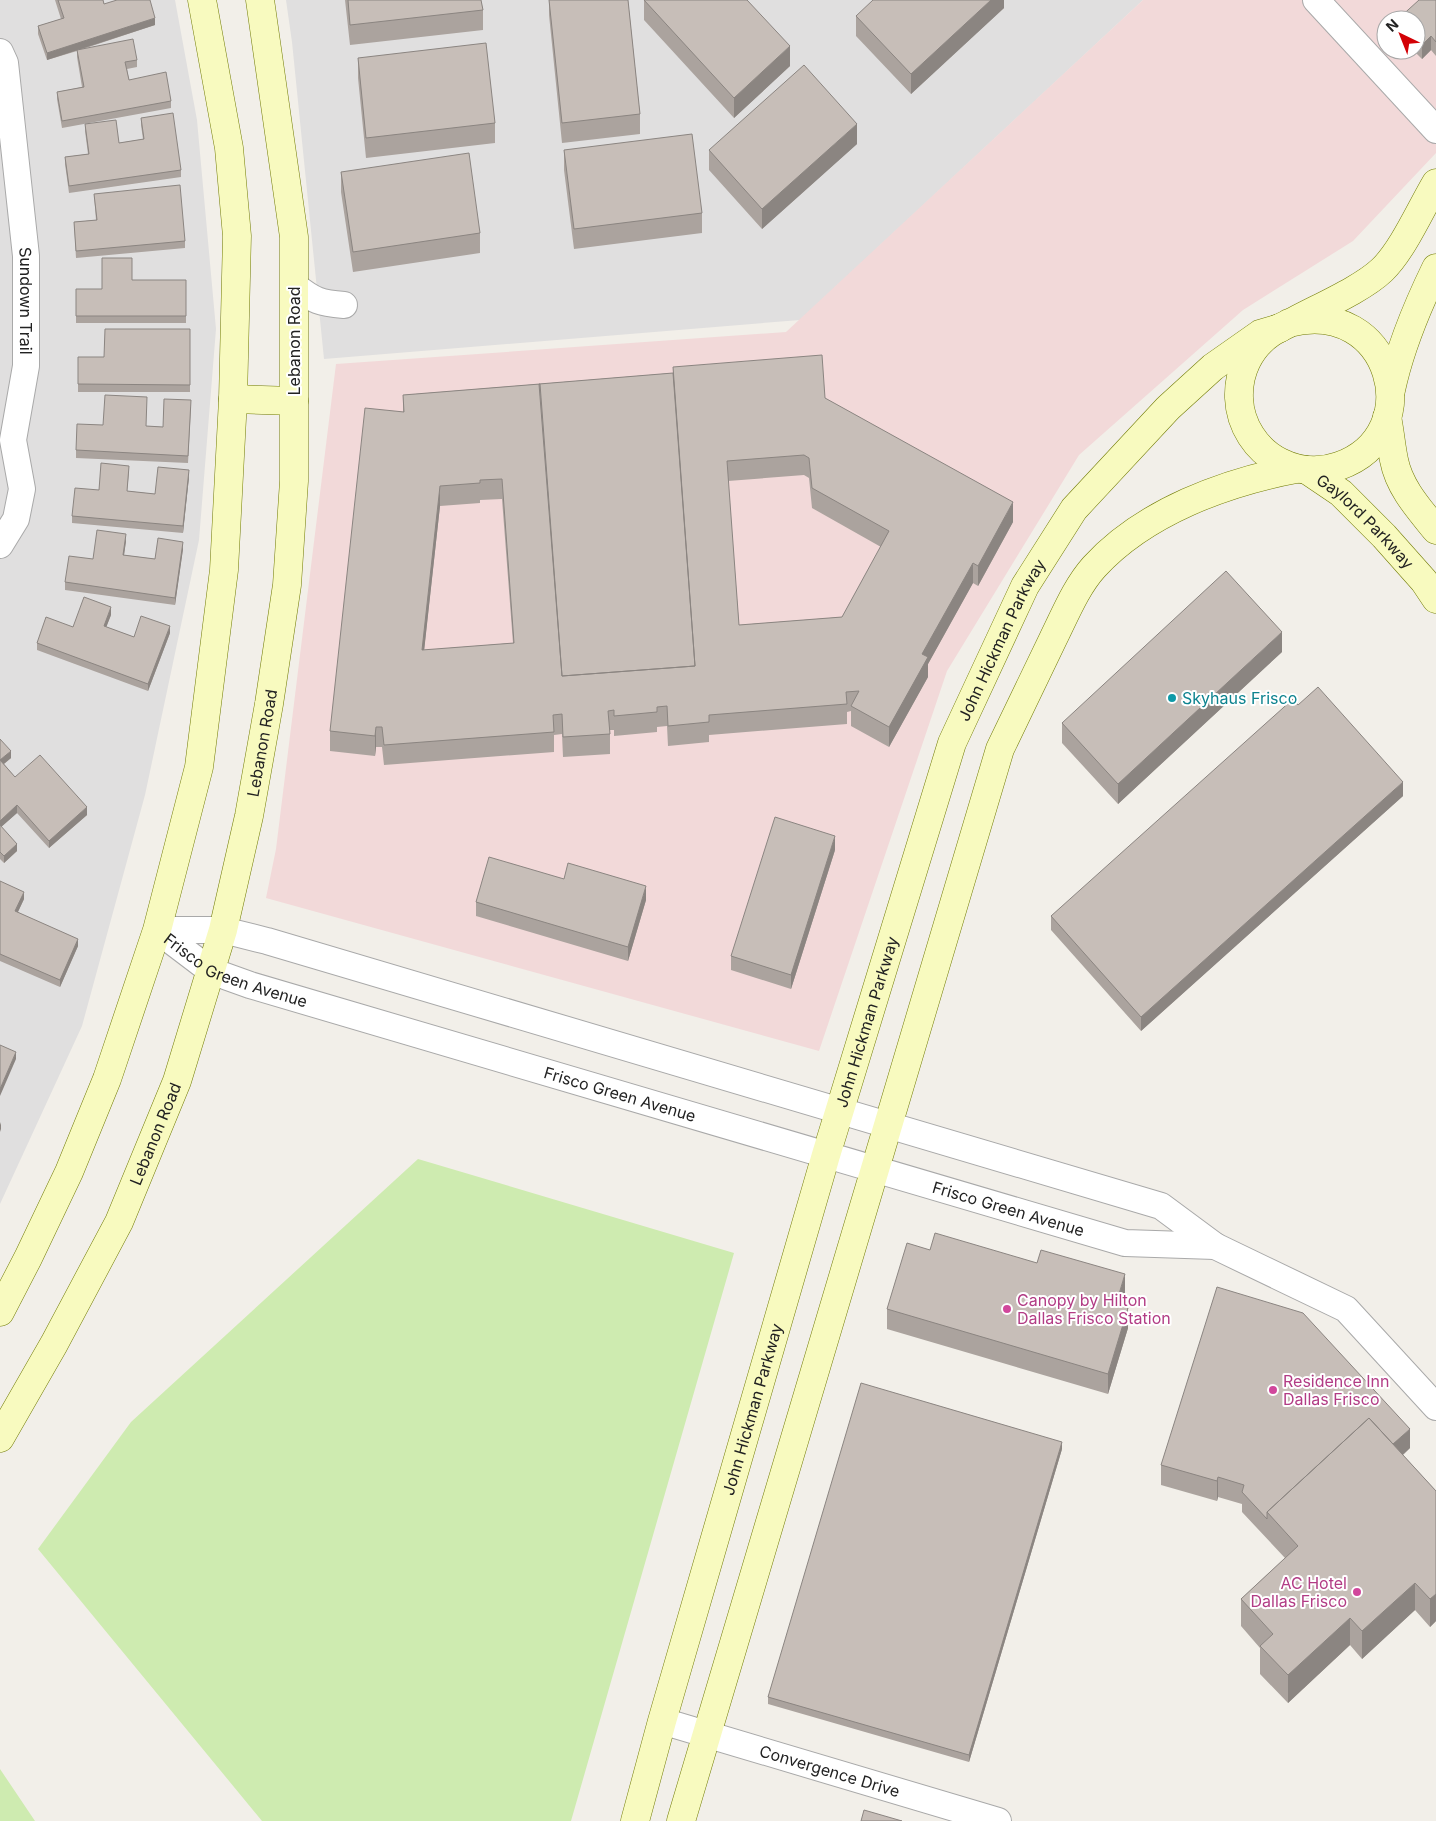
<svg xmlns="http://www.w3.org/2000/svg" width="1436" height="1821" font-family="Inter,sans-serif">
<style>
.residential{fill:#e0dfdf}
.commercial{fill:#f2d9d9;fill-rule:evenodd}
.grass{fill:#ceebb0}
.lines{fill:none;stroke-linecap:round;stroke-linejoin:round}
.street-casing{stroke:#a9a9a9;stroke-width:28}
.secondary-casing{stroke:#727c06;stroke-width:29}
.street{stroke:#fff;stroke-width:26}
.secondary{stroke:#f8fabf;stroke-width:28}
.wall{fill:#aba39e;fill-rule:evenodd}
.shaded-wall{fill:#8b8581}
.building{fill:#c7beb8;stroke:#8b8581;fill-rule:evenodd}
.culture-dot{fill:#0f9aa8;stroke:#fff;stroke-width:2}
.hotel-dot{fill:#d1479c;stroke:#fff;stroke-width:2}
.labels{text-anchor:middle;stroke-width:4;stroke-linejoin:round;paint-order:stroke}
.street-label{font-size:16px;fill:#222;stroke:#fff}
.culture-label{font-size:16px;fill:#0d838f;stroke:#fff;text-anchor:start}
.hotel-label{font-size:16px;fill:#b23c85;stroke:#fff;text-anchor:start}
</style>
<rect width="100%" height="100%" fill="#f2efe9"/>
<path class="residential" d="M0,0H175L197,120L216,329L199,540L145,795L82,1026L0,1204Z
M286,0H1143L800,320L324,359L292,42Z"/>
<path class="commercial" d="M1143,0H1436V153L1353,241L1243,310L1079,455L947,671L819,1051L266,898L276,849L336,364L786,332ZM1386,20H1416V50H1386Z"/>
<path class="grass" d="M418,1159L734,1253L571,1821H262L38,1549L131,1422Z
M0,1769L35,1821H0Z"/>
<g class="lines">
<g class="street-casing">
<g id="street">
<path d="M1316,0L1436,130"/>
<path id="s1" d="M0,52L5,63L26,256V366L13,440L22,489L16,519L0,545"/>
<path d="M295,286C314,301 320,303 344,305"/>
<path d="M157,930H223L267,941L1161,1206L1215,1246L1346,1309L1436,1407"/>
<path id="s2" d="M157,930L211,971L250,985L1125,1243L1215,1246"/>
<path id="s3" d="M662,1721L998,1821"/>
</g>
</g>
<g class="secondary-casing">
<g id="secondary">
<path d="M1289,323C1391,296 1430,434 1339,466C1319,473 1298,471 1280,462C1256,450 1240,425 1239,398C1238,373 1249,348 1271,333C1278,328 1286,325 1294,321C1320,307 1362,289 1382,270C1403,250 1421,208 1436,183"/>
<path d="M1391,390C1400,347 1417,307 1436,268"/>
<path d="M233,399L294,401"/>
<path d="M1387,417C1390,431 1391,446 1394,460C1399,487 1419,509 1436,530"/>
<path id="s4" d="M1307,470L1341,493L1384,536L1424,581L1436,599"/>
<path d="M0,1312L28,1258L69,1172L107,1079L157,930L199,767L224,570L233,399L237,236L229,148L202,0"/>
<path id="s5" d="M0,1438L54,1344L119,1222L177,1081L223,930L249,816L269,704L287,585L294,481V237L260,0"/>
<path id="s6" d="M635,1821L662,1721L826,1155L952,743L1025,586L1074,509L1168,408L1213,367L1260,334L1280,328"/>
<path d="M681,1821L1000,749C1017,713 1035,676 1053,639C1065,615 1076,587 1094,567C1144,512 1226,482 1296,469"/>
</g>
</g>
<use href="#street" class="street"/>
<use href="#secondary" class="secondary"/>
</g>
<path class="wall" d="M55,0H103L104,4L155,25L83,49L137,60V67L127,69L129,80L171,101V108L62,128L57,99V92L82,87L77,57V51L47,60L38,34V26L61,19Z
M345,0H481L483,10V30L350,45Z
M549,0H628L640,114V134L562,143L549,15Z
M644,0L790,66L734,118L644,20Z
M1004,0V8L911,94L856,36V16Z
M1436,0V56L1431,50L1422,59L1413,50H1416V20H1398V19Z
M358,58L495,123V143L366,158L358,78Z
M141,118L181,170V177L69,193L65,164V157L88,154L85,131V124L119,143L143,139L141,125Z
M857,144L762,229L709,170V150Z
M564,150L702,213V233L574,249L564,170Z
M341,172L480,233V253L353,272L341,192Z
M94,194L185,241V248L76,258L74,222L96,220Z
M132,280H186V323H76V289H102Z
M190,329V392H78V357H104Z
M673,367L825,398L1013,522L978,586L973,583L928,664V677L889,747L851,726V711L847,712V724L709,735V742L668,746L667,726L657,727V732L614,736V730H610V754L563,757L562,734L554,735V752L384,765L382,747H376L375,756L330,751V731L403,412V395L673,373ZM804,475L809,478L812,508L881,547L842,617L739,625L728,481ZM502,499L513,643L424,650L440,506L480,503V500Z
M191,407L188,463L76,458V450L146,426L163,427Z
M129,473L127,491L155,494L189,477L183,533L72,523V516L99,490Z
M126,541L124,555L155,559L183,549L175,605L65,590V582L93,559Z
M111,615L106,627L134,637L170,633L148,691L37,650V643L73,627Z
M1282,652L1118,804L1062,743V723Z
M1298,705L1403,796L1141,1031L1051,930V916Z
M0,739L11,758L4,764L15,777L87,815L49,848L17,813L1,827L17,851L4,863L0,859Z
M835,850L791,989L731,970V956Z
M0,881L24,899L18,912L78,946L60,987L0,961Z
M646,900L628,961L476,916V902Z
M930,1250L1125,1294L1121,1306L1128,1328L1108,1394L887,1329V1309Z
M1410,1448L1403,1455L1436,1491V1621L1430,1627L1415,1610L1362,1659L1350,1645L1288,1703L1260,1674V1648L1241,1626V1599L1285,1558L1242,1512V1504L1218,1497L1217,1501L1161,1485V1465Z
M1062,1449L969,1762L768,1704V1697Z"/>
<path class="shaded-wall" d="M991,0H1004V8L911,94V74Z
M155,18V25L47,60V53Z
M1431,36V50L1422,59V45Z
M790,46V66L734,118V98Z
M857,124V144L762,229V209Z
M189,470V477L183,533V526Z
M440,486V506L422,670V650Z
M1013,502V522L978,586V566Z
M126,534V541L123,562V555Z
M183,542V549L175,605V598Z
M973,563V583L928,664V677L889,747V727L922,654Z
M111,607V615L104,633V626Z
M170,626V633L148,691V684Z
M1282,632V652L1118,804V784Z
M376,727V747L375,756V736Z
M11,751V758L0,767V760Z
M1403,782V796L1141,1031V1017Z
M17,805V813L0,828V821Z
M87,807V815L49,848V841Z
M835,836V850L791,989V975Z
M17,844V851L4,863V856Z
M646,886V900L628,961V947Z
M24,892V899L15,918V911Z
M78,939V946L60,987V980Z
M16,1052V1059L0,1096V1089Z
M1,1122V1129L0,1132V1125Z
M1125,1274V1294L1116,1324V1304Z
M1128,1308V1328L1108,1394V1374Z
M1410,1429V1448L1389,1467V1447Z
M1062,1442V1449L969,1762V1755Z
M1218,1477V1497L1217,1501V1481Z
M1415,1583V1610L1362,1659V1631Z
M1436,1594V1621L1430,1627V1599Z
M1350,1618V1645L1288,1703V1675Z"/>
<path class="building" d="M58,0H103L104,4L117,0H150L155,18L47,53L38,26L64,18Z
M348,0H481L483,10L350,25Z
M549,0H628L640,114L562,123Z
M644,0H747L790,46L734,98Z
M873,0H991L911,74L856,16Z
M1419,0H1436V42L1431,36L1422,45L1416,39V20H1399L1398,19Z
M133,39L137,60L125,62L129,80L166,72L171,101L62,121L57,92L84,87L77,50Z
M486,43L495,123L366,138L358,58Z
M804,65L857,124L762,209L709,150Z
M173,113L181,170L69,186L65,157L89,154L85,124L116,120L119,143L144,139L141,118Z
M692,134L702,213L574,229L564,150Z
M469,153L480,233L353,252L341,172Z
M180,185L185,241L76,251L74,222L97,220L94,194Z
M102,258H132V280H186V316H76V289H102Z
M105,329H190V385L78,384V357H104Z
M822,355L825,398L1013,502L978,566L973,563L922,654L928,657L889,727L851,706L859,691L846,692L847,704L709,715V722L668,726L667,706L657,707V712L614,716V710L608,711L610,734L563,737L562,714L553,715L554,732L384,745L382,727H376L375,736L330,731L365,408L404,412L403,395L540,384L562,676L695,666L673,367ZM804,455L809,458L812,488L889,531L842,617L739,625L727,461ZM502,479L514,643L422,650L440,486L480,483V480Z
M673,373L695,666L562,676L539,384Z
M105,395L147,397L146,426L163,427L164,399L191,400L188,456L76,450L77,424L103,425Z
M101,463L129,466L127,491L155,494L158,467L189,470L183,526L72,516L75,488L99,490Z
M97,530L126,534L123,555L155,559L158,538L183,542L175,598L65,582L69,556L93,559Z
M1226,571L1282,632L1118,784L1062,723Z
M84,597L111,607L104,626L134,637L141,616L170,626L148,684L37,643L46,617L73,627Z
M1318,687L1403,782L1141,1017L1051,916L1293,699L1298,705Z
M0,739L11,751L0,760L15,777L40,755L87,807L49,841L17,805L0,821Z
M775,817L835,836L791,975L731,956Z
M0,825L17,844L4,856L0,852Z
M489,857L564,879L568,863L646,886L628,947L476,902Z
M0,881L24,892L15,911L78,939L60,980L0,954Z
M0,1045L16,1052L0,1089Z
M935,1233L1037,1263L1041,1250L1125,1274L1116,1304L1128,1308L1108,1374L887,1309L907,1243L930,1250Z
M1217,1287L1303,1313L1410,1429L1393,1444L1369,1418L1267,1512V1519L1242,1492L1244,1485L1218,1477L1217,1481L1161,1465Z
M861,1383L1062,1442L969,1755L768,1697Z
M1369,1418L1436,1491V1594L1430,1599L1415,1583L1362,1631L1350,1618L1288,1675L1260,1646L1273,1634L1241,1599L1298,1546L1267,1512Z
M864,1810L902,1821H861Z"/>
<circle class="culture-dot" cx="1172" cy="698" r="5"/>
<g class="hotel-dot">
<circle cx="1007" cy="1309" r="5"/>
<circle cx="1273" cy="1390" r="5"/>
<circle cx="1357" cy="1592" r="5"/>
</g>
<g class="labels">
<g class="street-label">
<text dy="6" stroke="none"><textPath href="#s1" startOffset="251">Sundown Trail</textPath></text>
<text transform="translate(294 341) rotate(-90)" y="6">Lebanon Road</text>
<text dy="6" stroke="none"><textPath href="#s4" startOffset="78">Gaylord Parkway</textPath></text>
<text dy="6" stroke="none"><textPath href="#s6" startOffset="1238">John Hickman Parkway</textPath></text>
<text dy="6" stroke="none"><textPath href="#s5" startOffset="748">Lebanon Road</textPath></text>
<text dy="6" stroke="none"><textPath href="#s2" startOffset="90">Frisco Green Avenue</textPath></text>
<text dy="6" stroke="none"><textPath href="#s6" startOffset="832">John Hickman Parkway</textPath></text>
<text dy="6" stroke="none"><textPath href="#s2" startOffset="495">Frisco Green Avenue</textPath></text>
<text dy="6" stroke="none"><textPath href="#s5" startOffset="342">Lebanon Road</textPath></text>
<text dy="6" stroke="none"><textPath href="#s2" startOffset="900">Frisco Green Avenue</textPath></text>
<text dy="6" stroke="none"><textPath href="#s6" startOffset="428">John Hickman Parkway</textPath></text>
<text dy="6" stroke="none"><textPath href="#s3" startOffset="175">Convergence Drive</textPath></text>
</g>
<g class="culture-label">
<text x="1182" y="704">Skyhaus Frisco</text>
</g>
<g class="hotel-label">
<text x="1017" y="1306">Canopy by Hilton<tspan x="1017" dy="18">Dallas Frisco Station</tspan></text>
<text x="1283" y="1387">Residence Inn<tspan x="1283" dy="18">Dallas Frisco</tspan></text>
<text x="1347" y="1589" text-anchor="end">AC Hotel<tspan x="1347" dy="18">Dallas Frisco</tspan></text>
</g>
</g>
<g transform="translate(1401 35) rotate(317)"><circle r="24" fill="#ffffff" stroke="#a7a7a7"/>
<path d="M0-4L9 19L0 12L-9 19Z" fill="#d30106"/>
<text y="-8" font-size="14" font-weight="bold" text-anchor="middle" fill="#222222">N</text>
</g>
</svg>
